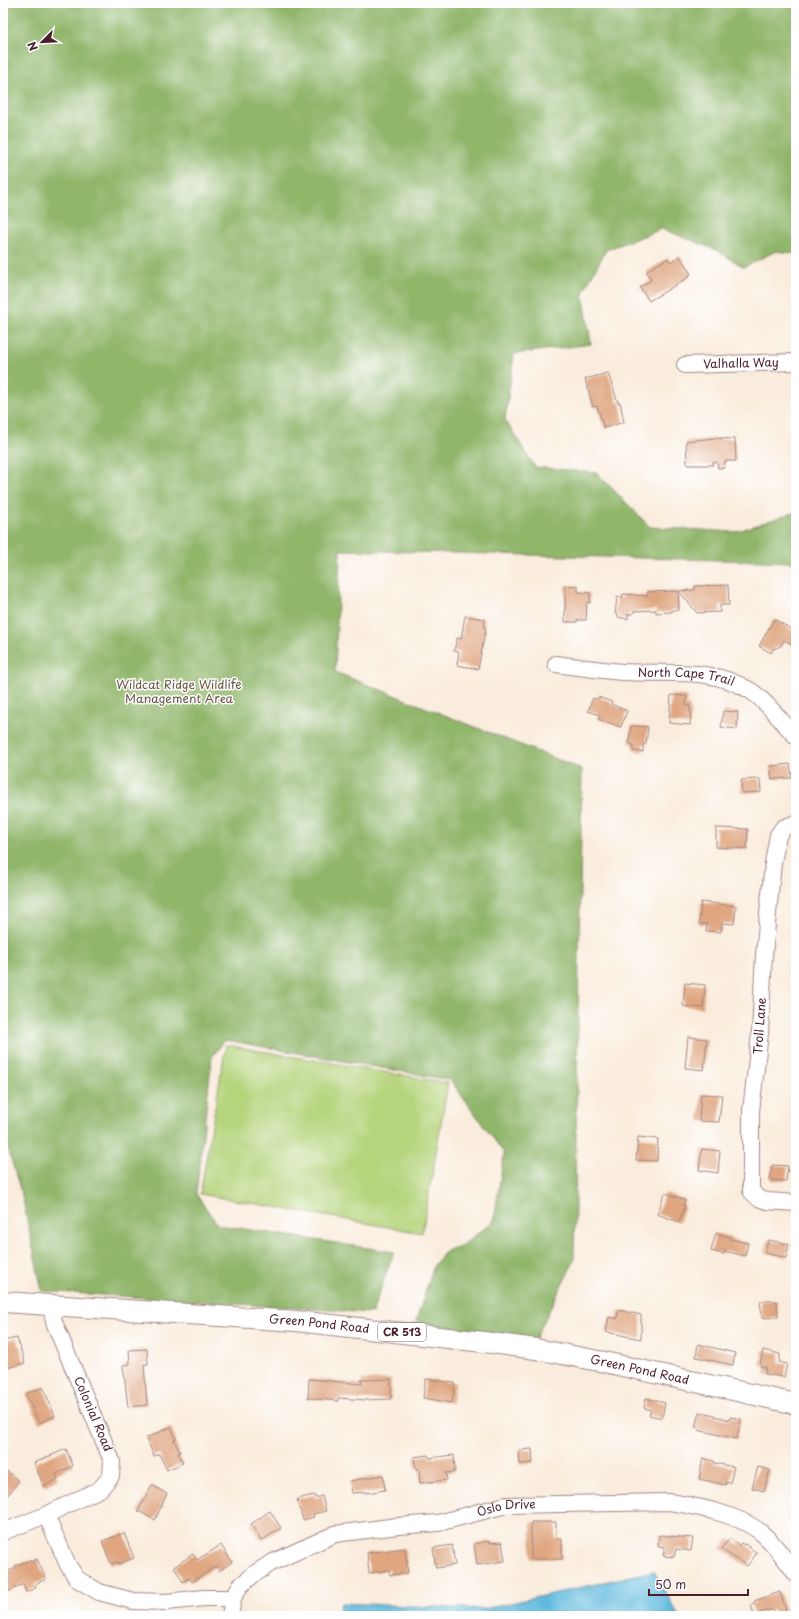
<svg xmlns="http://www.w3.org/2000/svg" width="799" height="1619" font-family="'Playpen Sans',sans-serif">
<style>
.green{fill:#b5d47b;stroke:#807a53}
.forest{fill:#90b66b;stroke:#6d6a4b}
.water{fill:#5fb9dd;stroke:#546c84}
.building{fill:#dfa680}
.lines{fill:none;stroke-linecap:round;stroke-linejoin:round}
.minor-casing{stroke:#a28684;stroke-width:18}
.major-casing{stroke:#a28684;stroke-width:22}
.minor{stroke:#fff;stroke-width:16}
.major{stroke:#fff;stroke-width:20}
.labels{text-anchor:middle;stroke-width:3;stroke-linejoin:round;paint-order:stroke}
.shield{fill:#fff;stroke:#80626b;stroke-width:1}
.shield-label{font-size:11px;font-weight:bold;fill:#4a1f2b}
.street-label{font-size:12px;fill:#4a1f2b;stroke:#fff}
.park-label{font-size:12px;fill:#6a5543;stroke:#fff}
</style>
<rect width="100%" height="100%" fill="#fff"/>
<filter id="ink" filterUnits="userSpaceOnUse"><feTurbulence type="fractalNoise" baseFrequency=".025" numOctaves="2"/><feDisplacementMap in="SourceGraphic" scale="8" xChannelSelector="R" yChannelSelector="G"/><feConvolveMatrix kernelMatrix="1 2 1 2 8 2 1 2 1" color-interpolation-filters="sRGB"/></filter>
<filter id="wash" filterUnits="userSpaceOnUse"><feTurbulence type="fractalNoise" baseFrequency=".012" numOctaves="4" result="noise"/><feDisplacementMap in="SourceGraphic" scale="16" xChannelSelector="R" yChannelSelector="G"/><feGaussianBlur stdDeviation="0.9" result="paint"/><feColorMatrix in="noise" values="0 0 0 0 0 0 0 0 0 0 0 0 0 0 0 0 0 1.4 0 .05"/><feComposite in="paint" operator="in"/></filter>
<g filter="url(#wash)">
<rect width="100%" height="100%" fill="#f9ecdc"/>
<path class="green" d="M226,1045L448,1083L422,1233L200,1194Z"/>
<path class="forest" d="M3,3H796V254L776,251L744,267L714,249L662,229L606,250L583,292L591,344L514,354L505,420L535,467L597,473L650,527L735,532L796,512V562L340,550L335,672L582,769L574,1261L533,1343L416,1321L434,1265L446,1251L462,1245L494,1221L504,1153L450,1080L225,1040L212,1057L196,1194L218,1225L394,1252L372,1313L42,1291L22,1196L3,1132Z"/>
<path class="water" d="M654,1571L679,1616H337L341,1603L484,1609Z"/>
<g id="blocks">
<path class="building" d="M680,256L691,274L688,276L689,277L649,301L640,287L651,280L647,273V271L668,258L670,262Z
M608,373L618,403L620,402L624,422L604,428L597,406L593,407L585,379Z
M716,438L735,439L736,461H725L724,468H718L717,462H713V465H687L686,441Z
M565,585L578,586V592L590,593V603L587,602L586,620H577V622H565Z
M728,585L729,605H720V612L697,613L679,591L695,590V586Z
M678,591L679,610H672V612L656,613V610L634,611L633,614H628V619L618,617V614H615L617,597L622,598L623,594L648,596L647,592Z
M465,616L485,619L484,628H486L478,669L457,665L459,652L454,651L457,638L461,639Z
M774,619L796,632V647L784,640L781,646L773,649L771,653L759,646Z
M671,695L687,696L686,705L690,706V711H691L690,725L669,723Z
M598,697L612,702L611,704L627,711L621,727L598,719L600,715L588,711L593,698L597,699Z
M723,711L738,712L737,729L721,727Z
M631,726L648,727L646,744H643V752L633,751V744L629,743Z
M790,764L792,778L772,779L770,766Z
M760,779L761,792L742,793L741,780Z
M716,828L748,829L747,849L716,847Z
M701,902L736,906L734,924L722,923L721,932L706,931L707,924H699Z
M685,983L705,985L703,1008L683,1006Z
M688,1037L707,1039L704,1070L685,1068Z
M701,1094L722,1095L719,1122L699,1121Z
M638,1137L658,1139L657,1161L636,1160Z
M702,1149L720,1151L718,1173L699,1170Z
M772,1165L788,1166L786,1181L770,1180Z
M665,1193L685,1200L683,1205L685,1206L679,1222L657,1214Z
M716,1233L730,1237V1239L748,1243L745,1256L725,1251L724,1254L711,1251Z
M768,1240L789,1244L786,1258L765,1253Z
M760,1301H777L778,1317L762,1318Z
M619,1310L641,1315V1339L606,1332L609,1317L617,1319Z
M17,1338L25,1363L3,1369V1341Z
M698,1344L735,1353L733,1365L696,1357Z
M147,1349L148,1364H144L147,1405L128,1407L123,1365L130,1364L129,1350Z
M763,1350L780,1354L779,1362L787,1364L784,1377L765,1374L766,1367L760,1366Z
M309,1379L362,1384L361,1380L391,1379V1399L366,1400L338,1398V1401L308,1398Z
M426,1379L455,1383L452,1403L423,1398Z
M43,1387L55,1416L39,1423L26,1394Z
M646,1398L665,1403L662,1418L649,1415L651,1410L644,1408Z
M699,1412L730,1420V1417L741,1419L737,1439L698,1430L699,1428L695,1427Z
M171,1427L176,1439L174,1440L180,1452L178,1453L183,1463L167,1470L159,1454L154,1456L146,1438Z
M66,1449L73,1466L56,1474L58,1479L44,1486L34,1463Z
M532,1449L533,1463L520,1464L519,1450Z
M428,1455L429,1458L454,1455L455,1472L446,1473L447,1480L420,1483L419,1469H416L414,1457Z
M703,1458L714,1461V1463L734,1467L730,1483L726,1482V1485L699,1479Z
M758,1467L770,1470L764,1491L752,1488Z
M3,1468L19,1481L3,1501Z
M383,1475L385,1490L366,1493V1492L352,1493L350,1481Z
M152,1485L167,1494L155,1520L138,1511Z
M314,1495L315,1498L322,1496L326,1511L313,1514L314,1517L303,1520L297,1499Z
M270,1511L281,1528L261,1541L251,1524Z
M531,1522H556V1539H562V1559H531Z
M124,1533L134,1558L118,1564V1562L111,1564L102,1541Z
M659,1535L693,1538L691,1551L676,1549L674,1557L663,1556L665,1547L658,1546Z
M730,1538L739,1545L741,1543L744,1545L745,1544L757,1553L747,1566L721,1549Z
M490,1541V1543L502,1542L505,1561L477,1565L474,1544Z
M221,1545L232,1562L219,1571L216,1566L192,1582L189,1578L183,1582L174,1567L193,1554L197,1560Z
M452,1545L455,1565L436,1568L433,1548Z
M405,1548L408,1573L390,1575L389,1570L369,1573L367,1553Z
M37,1559L46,1579L35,1584L36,1588L26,1592L23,1584L7,1592L3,1583V1573L16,1568L15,1566L30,1560L31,1562Z
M780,1592L786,1610L775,1614L773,1609L754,1615L751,1605L755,1603L754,1601Z"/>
</g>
</g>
<g filter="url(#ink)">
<use href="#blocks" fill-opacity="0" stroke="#a28684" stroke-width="1"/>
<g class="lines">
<g class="minor-casing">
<g id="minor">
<path id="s1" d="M685,365L796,362"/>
<path id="s2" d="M556,664C578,667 600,670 623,672C667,675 710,666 751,691C768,702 781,722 796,736"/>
<path d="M796,823L783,828L778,835L773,863L764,955L760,1033L751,1111V1191L758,1198L767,1201L796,1203"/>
<path d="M46,1515L68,1565L77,1579L99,1592L133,1601L166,1602L204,1598H233"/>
<path d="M3,1532L46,1515L100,1489L111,1476L112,1461L54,1322L51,1304"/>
<path id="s3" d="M230,1616L233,1598L240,1586L253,1575L271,1563L335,1534L398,1526L438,1523L506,1505L670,1502C700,1507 743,1515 765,1536C777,1547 786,1560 796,1574"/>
</g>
</g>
<g class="major-casing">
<g id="major">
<path id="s4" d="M3,1302L296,1321L484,1342L536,1349L604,1362L796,1404"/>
</g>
</g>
<use href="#minor" class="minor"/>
<use href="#major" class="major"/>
</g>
</g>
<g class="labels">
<rect class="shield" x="378" y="1323" width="48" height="18" rx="3"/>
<g class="shield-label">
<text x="402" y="1336">CR 513</text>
</g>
<g class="street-label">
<text dy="4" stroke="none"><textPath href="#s1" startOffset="56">Valhalla Way</textPath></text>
<text dy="4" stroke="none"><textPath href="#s2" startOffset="131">North Cape Trail</textPath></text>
<text transform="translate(760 1026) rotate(-86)" y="4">Troll Lane</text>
<text dy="4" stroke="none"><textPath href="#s4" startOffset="317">Green Pond Road</textPath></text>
<text dy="4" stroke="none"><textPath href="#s4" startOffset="641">Green Pond Road</textPath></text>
<text transform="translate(93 1414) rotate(67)" y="4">Colonial Road</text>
<text dy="4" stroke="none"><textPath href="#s3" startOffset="315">Oslo Drive</textPath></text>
</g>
<g class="park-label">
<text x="179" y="689">Wildcat Ridge Wildlife<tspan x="179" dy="14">Management Area</tspan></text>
</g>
</g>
<rect width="799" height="1619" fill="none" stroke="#fff" stroke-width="16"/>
<g transform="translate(42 42) rotate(246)" stroke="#ffffff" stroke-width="3" paint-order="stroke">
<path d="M0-3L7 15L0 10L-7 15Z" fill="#4a1f2b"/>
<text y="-6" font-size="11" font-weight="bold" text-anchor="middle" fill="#4a1f2b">N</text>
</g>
<path d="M649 1589v6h99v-6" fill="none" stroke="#4a1f2b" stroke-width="2"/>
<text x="655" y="1589" font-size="12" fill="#4a1f2b" stroke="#ffffff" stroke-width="3" paint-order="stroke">50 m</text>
</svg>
